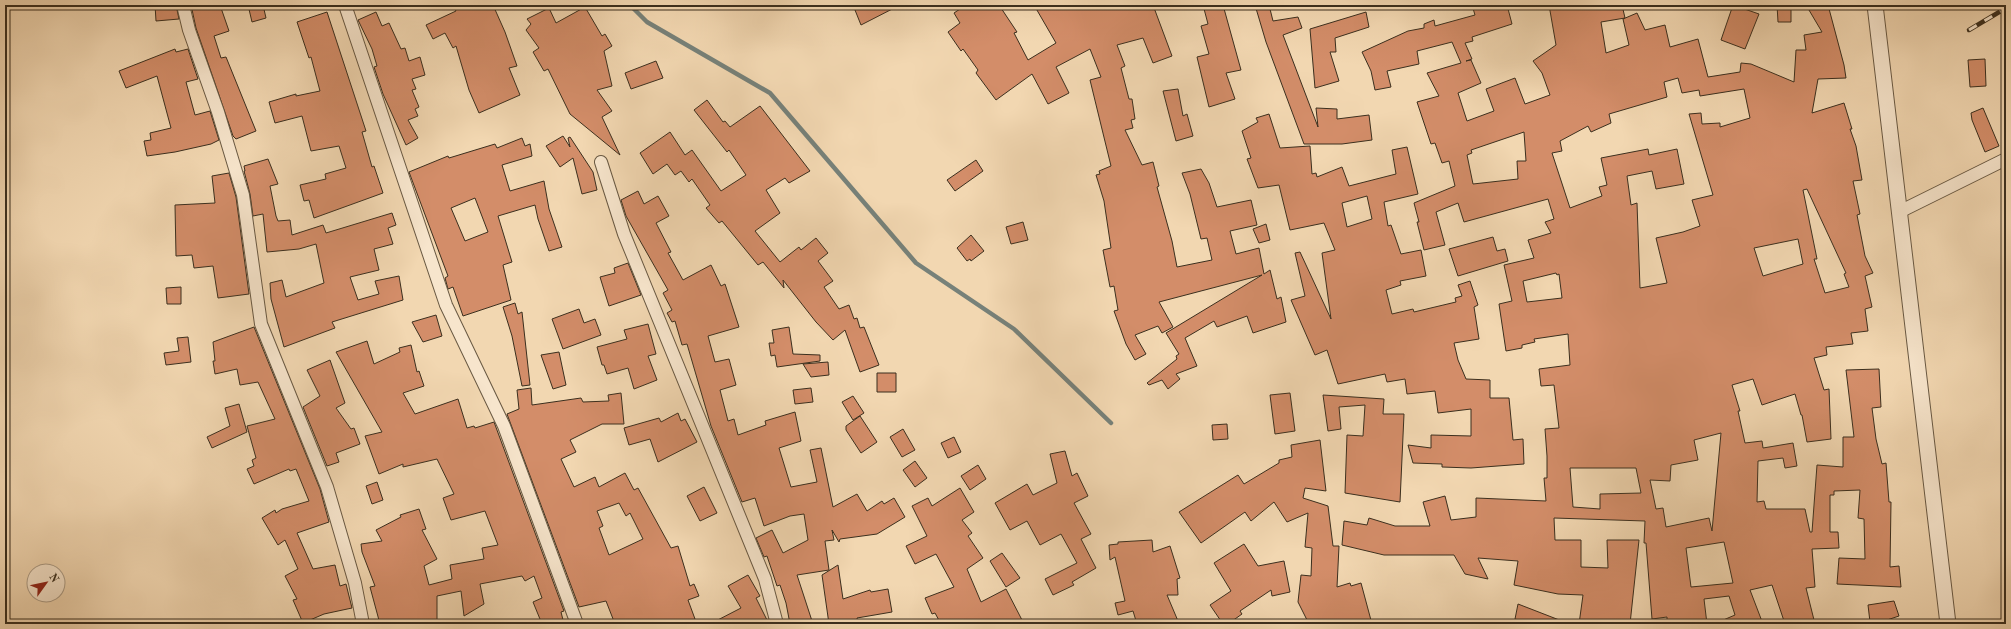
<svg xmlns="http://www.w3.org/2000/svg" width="2011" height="629" font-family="'Old Standard TT',serif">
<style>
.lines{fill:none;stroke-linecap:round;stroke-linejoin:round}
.stream{stroke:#778179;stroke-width:4.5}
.building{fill:#d38d69;stroke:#3b2f1e;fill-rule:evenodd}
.minor-casing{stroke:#695943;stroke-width:14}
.tertiary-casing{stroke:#695943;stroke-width:17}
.minor{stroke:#f7e5cc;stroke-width:12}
.tertiary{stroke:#f7e5cc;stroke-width:15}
.rail-casing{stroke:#3b2f1e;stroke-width:4.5}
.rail{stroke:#f7e5cc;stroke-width:3;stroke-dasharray:9;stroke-linecap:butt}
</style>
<rect width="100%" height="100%" fill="#f2d7b1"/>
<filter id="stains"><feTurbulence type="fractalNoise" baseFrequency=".005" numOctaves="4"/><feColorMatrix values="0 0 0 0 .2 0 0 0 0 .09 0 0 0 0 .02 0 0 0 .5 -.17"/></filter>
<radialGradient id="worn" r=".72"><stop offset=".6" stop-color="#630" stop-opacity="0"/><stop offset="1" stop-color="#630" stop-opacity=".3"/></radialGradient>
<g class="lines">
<path class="stream" d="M630,5L647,22L770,93L916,263L1014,329L1111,423"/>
</g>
<path class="building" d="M155,5H176L179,19L156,21Z
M191,5H220L229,31L214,36L221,58L226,57L256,131L236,139L233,136L196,28Z
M248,5H263L266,18L252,22Z
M453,5H493L505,32L517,66L509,68L520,95L479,113L469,90L456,46L453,48L445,33L433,39L426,25L456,11Z
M853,5H900L861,25Z
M966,5H999L1017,32L1014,33L1028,60L1056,43L1034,5H1153L1172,56L1153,63L1143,38L1117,45L1125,66L1121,68L1129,99H1132L1135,119L1131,120L1133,128L1125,130L1142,165L1153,162L1159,186L1157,187L1172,241L1177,267L1212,260L1207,238L1201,239L1190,194L1182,173L1201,169L1209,183L1217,207L1251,200L1257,225L1230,231L1236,254L1259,248L1264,274L1270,270L1277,299L1281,297L1286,322L1253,333L1247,316L1217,327L1214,321L1185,338L1197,366L1176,374L1180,379L1168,389L1162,380L1149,385L1147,383L1177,359L1176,356L1179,354L1166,333L1262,275L1159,302L1173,327L1162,333L1158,326L1135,335L1146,354L1135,360L1126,344L1114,311L1118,310L1114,286L1110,287L1103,250L1111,248L1104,201L1096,175L1100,174L1099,171L1111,166L1090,80L1101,77L1090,49L1056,67L1069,93L1048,104L1032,74L996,100L976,73L978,70L963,49L961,51L948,32L960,23L954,13Z
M1203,5H1223L1241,70L1226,73L1235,99L1209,107L1197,57L1209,54L1201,26L1208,24Z
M1255,5H1269L1273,21L1298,17L1302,28L1283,35L1318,127L1316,108L1337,109V119L1369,115L1372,140L1342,144H1304L1266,42Z
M1472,5H1507L1512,24L1472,37L1473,41L1465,43L1472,59L1466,61L1471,60L1481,83L1458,93L1467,121L1494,111L1486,89L1515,78L1525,104L1550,95L1542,73L1533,61L1556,45L1549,5H1622L1625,18L1601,22L1606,53L1629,45L1623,19L1637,13L1645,30L1665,25L1670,47L1698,39L1708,77L1740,72L1741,63L1751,64L1794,82L1796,50H1806L1804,35L1822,32L1806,5H1828L1844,65L1846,78L1818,79L1812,113L1844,103L1852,129H1850L1856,146L1862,180L1853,181L1860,214L1857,215L1865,256L1873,273L1865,276L1872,307L1865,309L1868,331L1851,333L1853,344L1826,347L1827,355L1814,358L1824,390L1829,389L1831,439L1807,442L1802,415H1801L1795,394L1762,405L1753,379L1732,385L1740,411H1738L1745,443L1762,441L1763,448L1793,443L1797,466L1785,468L1783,458L1758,461L1757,502L1764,501L1766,509H1805L1810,532H1812L1817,465L1843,467V437H1854L1846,370L1879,369L1881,407L1872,408L1876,439L1882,464L1886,463L1889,502H1891L1890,567L1899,566L1901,587L1837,584L1839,558L1865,559L1864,519L1858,518L1860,490L1834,491V495H1830V532H1838L1839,548L1812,549L1815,587L1806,588L1815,624H1785L1772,585L1750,590L1763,624H1714L1735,615L1729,596L1704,599L1707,624H1667V617L1652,619L1646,543H1644L1645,521L1554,518L1555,540H1581V567L1608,568L1607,540H1639L1630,624H1579L1583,595L1558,594L1514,585L1518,561L1478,558L1488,579L1465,574L1454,555H1384L1342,545L1344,521L1367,525L1369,518L1395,526H1430L1423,502L1445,496L1451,520L1476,517V498L1546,501L1544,478H1547V456L1545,429L1559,428L1554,385L1541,386L1539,369L1570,365L1568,334L1534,339L1535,342L1522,345V348L1506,351L1499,304L1512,301L1504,265L1534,258L1528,240L1551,233L1545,222L1554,219L1548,199L1464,222L1458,203L1436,212L1445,245L1424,250L1417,222H1419L1414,203L1455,186L1449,161L1442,163L1435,143L1431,144L1417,102L1439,96L1427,73L1461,63L1452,42L1417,51L1419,64L1387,71L1391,87L1375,90L1371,71L1362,52L1408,31L1424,28V24L1434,20L1435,26L1475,15ZM1678,78L1682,93L1699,90L1700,96L1744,89L1750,118L1720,127V123L1702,124L1701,113L1689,114L1713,195L1692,200L1700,226L1683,232L1656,238L1667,283L1640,288L1637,203L1631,205L1627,176L1652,171L1656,189L1684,184L1677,149L1649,155L1648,149L1601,158L1607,185L1599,187L1602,196L1570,208L1552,153L1562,151L1560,141L1588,126L1591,132L1611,123L1609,114L1667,97L1664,82ZM1524,132L1526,161H1517L1518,179L1473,184L1467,155L1472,153L1471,150ZM1807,189L1846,273L1844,274L1849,287L1825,293L1814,259H1817L1803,190ZM1798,239L1803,264L1763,276L1754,248ZM1556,273L1557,275L1559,274L1562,298L1527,302L1523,281ZM1721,433L1712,531L1709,518L1666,527L1663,508L1656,509L1650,480L1670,481L1671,465L1698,460L1694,440ZM1570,468H1636L1641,493L1600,494V509L1573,507ZM1724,542L1733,583L1691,587L1686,548Z
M1733,5L1759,14L1745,49L1721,40Z
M1777,5H1791V22H1778Z
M585,7L602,36L605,34L612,46L604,51L612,86L597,90L612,111L602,117L620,155L570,114L548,69L544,71L533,52L539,48L526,30L531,24L527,19L549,8L556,23Z
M327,12L366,131L362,132L372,167L374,166L383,193L314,218L309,200L304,201L300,185L326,179L325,174L346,168L339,146L311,151L302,116L275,123L269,102L296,94V96L320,91L311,57L309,58L297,22Z
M376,12L382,26L389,23L401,49L405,48L409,61L420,57L425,75L412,79L416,89L412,90L419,107L415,109L418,116L408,120L418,138L406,145L383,94L374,67L377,66L372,49L358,20Z
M1366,12L1369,27L1335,38L1336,52H1330L1339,81L1315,88L1310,29Z
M175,49L176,52L188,49L198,79L186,82L195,115L210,111L219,140L211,144L175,152L147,156L144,141L151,140L150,133L171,128L157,76L126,88L119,71Z
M1985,59L1986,86L1970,87L1968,60Z
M656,61L663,78L631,89L625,73Z
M1178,89L1183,116L1187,114L1193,136L1176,141L1163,91Z
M707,100L723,122L725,121L730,127L760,106L810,171L789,183L785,178L766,190L780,213L755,231L780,262L799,247L801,250L816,238L828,253L818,261L833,281L824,287L839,309L849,305L854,319L857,318L860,328L864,327L879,365L860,372L845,330L833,340L816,322L783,280L784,288L763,262L758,265L722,221L719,223L706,208L710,205L692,179L689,182L681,171L675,175L667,164L653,174L640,153L670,132L685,155L692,150L721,191L746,175L729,150L727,152L694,110Z
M1983,108L1999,146L1985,152L1972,120L1971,113Z
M1269,114L1280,148L1310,146L1312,174L1316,173L1317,177L1342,167L1349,186L1396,174L1392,150L1407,147L1418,194L1384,202L1388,226L1391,225L1401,254L1421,250L1426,276L1400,281L1401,285L1386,290L1392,314L1413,309L1414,312L1456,302L1455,298L1462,296L1458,285L1470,281L1478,305L1474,307L1479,339L1454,343L1458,360L1466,379L1490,380V398H1509L1513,440L1523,439L1524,464L1471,468L1442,467V464L1413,463L1408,445L1431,448V435L1471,436V409L1438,413L1435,391L1407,394L1405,379L1387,382L1385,374L1338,384L1327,350L1315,355L1291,300L1305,296L1295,253L1300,252L1331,319L1322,253L1335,250L1324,223L1290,230L1279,185L1258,188L1247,159L1251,158L1242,131L1258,122L1256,118ZM1367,196L1372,219L1347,227L1342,203Z
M563,136L570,147L568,138L570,137L593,172L597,190L582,194L573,158L560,167L546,146Z
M522,138L525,146L530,144L532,156L502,165L510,191L544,181L549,209L562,247L549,251L538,219L535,205L498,216L512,262L503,265L511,300L463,316L453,287L448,289L445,278L448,276L409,172L448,156L449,158L495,144L497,148ZM475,198L488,232L465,241L451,208Z
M268,159L278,184L270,186L276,216L278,221L290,220L292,235L323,225L326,233L392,213L396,225L388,228L393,244L374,249L379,270L350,277L358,300L379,294L375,281L399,276L403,300L332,322L335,328L284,347L271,299L270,283L282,280L286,297L324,283L316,244L299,249L267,252L263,214L253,216L250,194L244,171H245L244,166Z
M976,160L983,171L955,191L947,180Z
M229,173L236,197L249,294L218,298L213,266L194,268L192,255L176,256L175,205L215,203L212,176Z
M638,191L644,204L658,196L669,216L656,223L671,252L668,253L683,280L711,265L721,286L725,284L739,327L708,336L715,362L729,359L736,385L720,390L728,421L734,419L738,435L766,425L765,421L795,412L801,441L779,448L791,487L817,482L810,450L821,448L833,507L857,494L867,511L882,501L884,504L894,498L905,517L877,534L840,539L839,542L832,530L834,540L825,541L829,570L797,575L813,624H790L786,603L780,585L777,586L767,556L764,557L756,538L772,530L783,553L808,540L804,514L790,516L764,526L755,498L742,502L711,426L687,344L682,345L675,321L672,322L667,313L672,310L663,293L668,290L626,216L621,200Z
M1023,222L1028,240L1011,244L1006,227Z
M1266,224L1270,240L1259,243L1253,229Z
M971,235L984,251L971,261L970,259L967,261L957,248Z
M1493,237L1497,251L1505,249L1508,261L1458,276L1449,249Z
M628,263L641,295L609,306L600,277L615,273L614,268Z
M181,287V304H167L166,288Z
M515,303L518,314L522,312L530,385L522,386L512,336L503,307Z
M579,309L584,323L595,319L601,335L563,349L552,319Z
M436,315L442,336L423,342L412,322Z
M648,324L656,354L648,356L657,380L634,389L628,368L607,374L604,365H602L597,347L627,339L624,330Z
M254,327L320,489L329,522L297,533L313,569L335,565L340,586L346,584L352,608L324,614L303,623L293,600L297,599L285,576L298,569L285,540L278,545L262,518L275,510L276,513L282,509L309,501L296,469L290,471L289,469L254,484L247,469L254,466L252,460L256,458L247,426L275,419L258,382L240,385L237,369L215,374L213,361H215L213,342Z
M789,327L793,354L820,355V361L777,367L775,355L771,356L769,343H774L772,330Z
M188,337L191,362L166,365L164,353L179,351L177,338Z
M367,341L374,364L400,352L399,348L411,345L417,372L419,371L424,386L403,393L415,414L458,399L467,428L474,426L475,428L494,422L564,611L561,612L564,624H542L533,602L542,598L534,576L525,581L522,576L480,584L484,604L464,616L461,591L437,596V624H423V621L380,624L370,587L375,586L362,552L361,544L382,541L376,530L401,517L400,515L419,509L426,529L422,530L437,559L424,566L429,585L452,579L450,565L484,559L482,548L498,545L485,511L451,520L443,498L454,494L437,459L403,467V464L379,474L365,436L382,432L336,352Z
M559,352L566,385L553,389L541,355Z
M330,360L345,403L336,408L351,429L354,428L360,444L336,453L339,462L327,466L303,407L320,396L307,370Z
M828,362L829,375L811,377L803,364Z
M877,373H896V392H877Z
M531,388L532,405L581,398L583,402L609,401L608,395L621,393L624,424H602L570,440L576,452L561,459L574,487L595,477L599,487L625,473L634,490L638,488L671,548L678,546L690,586L694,584L699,596L688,600L695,619L680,624H615L606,601L579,607L507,414L519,409L517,390ZM619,503L626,516L630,513L643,539L609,555L599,528L603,526L597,511Z
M811,388L813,402L795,404L793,390Z
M1290,393L1295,431L1275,434L1270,395Z
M1323,395L1384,399L1383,414H1404L1400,502L1345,493L1347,435L1363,436L1365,405L1339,407L1341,429L1328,431Z
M853,396L864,413L853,420L842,402Z
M239,404L247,432L212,448L207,437L230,426L225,408Z
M678,413L681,421L685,419L697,442L658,462L650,439L629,445L624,428L659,418L661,422Z
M860,416L877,442L861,453L846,430V426Z
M1227,424L1228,439L1213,440L1212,425Z
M903,429L915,450L902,457L890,437Z
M954,437L961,452L948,458L941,443Z
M1320,440L1326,491L1305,488L1303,498L1328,506L1333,546H1339L1337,587L1350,583L1351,586L1361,583L1372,624H1309L1298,602L1301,575L1311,576L1312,548L1305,547L1308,513L1287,522L1274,502L1251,521L1245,512L1201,543L1179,512L1238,475L1244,484L1279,463V460L1292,457L1291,445Z
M1065,451L1072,476L1077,473L1088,496L1074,503L1091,534L1081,539L1096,568L1072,582L1074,585L1053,595L1045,579L1077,563L1061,534L1040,545L1027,521L1010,530L995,503L1027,484L1033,495L1057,483L1050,454Z
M915,461L927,478L915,487L903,470Z
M978,465L986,479L970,490L961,476Z
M377,482L383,500L372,504L366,486Z
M704,487L717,513L700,521L687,496Z
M960,488L974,512L962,520L972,533L968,536L983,558L967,569L981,602L1006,589L1022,620L1014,624H941L935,613L932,614L925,598L954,587L936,554L915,564L906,546L927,536L912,506L928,498L932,506Z
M1152,540L1153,552L1170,546L1180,578L1177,579L1178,595H1167L1178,621L1170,624H1137L1133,611L1118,615L1115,603L1125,601L1115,557L1110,560L1109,545L1118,544V542Z
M1244,544L1258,566L1284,561L1290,592L1272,596L1271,590L1240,611L1242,614L1228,624H1223L1210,605L1231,591L1214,563Z
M1002,553L1020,578L1006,587L990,561Z
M838,565L843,599L870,590L871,592L888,589L892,612L857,618L858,623L829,624L822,575Z
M748,575L760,596L756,598L769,624H710L741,608L728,586Z
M1894,601L1899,616L1884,621L1870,622L1868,605Z
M1518,604L1567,623V624H1526V622L1515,619Z"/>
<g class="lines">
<g class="minor-casing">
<path id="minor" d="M183,5L189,30L218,112L243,195L261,324L327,487L355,583L363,624
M345,5L446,305L504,426L577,624
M601,162L624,234L765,579L777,624
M1899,212L2006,159"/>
</g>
<g class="tertiary-casing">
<path id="tertiary" d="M1875,5L1948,624"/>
</g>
<use href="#minor" class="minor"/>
<use href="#tertiary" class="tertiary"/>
<g class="rail-casing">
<path id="rail" d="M1971,5H1972
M1969,30L2006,8"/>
</g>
<use href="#rail" class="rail"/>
</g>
<rect width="2011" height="629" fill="none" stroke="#f2d7b1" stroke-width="20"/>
<rect x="6" y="6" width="1999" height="617" fill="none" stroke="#3b2f1e" stroke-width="2"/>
<rect x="10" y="10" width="1991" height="609" fill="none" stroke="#3b2f1e"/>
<g transform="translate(46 583) rotate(57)"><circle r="19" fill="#f7e5cc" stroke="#ac9c86"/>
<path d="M0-3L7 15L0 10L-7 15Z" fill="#8f2418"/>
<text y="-6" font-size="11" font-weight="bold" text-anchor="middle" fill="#3b2f1e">N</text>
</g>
<rect width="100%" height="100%" filter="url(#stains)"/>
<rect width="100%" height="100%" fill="url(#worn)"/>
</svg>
